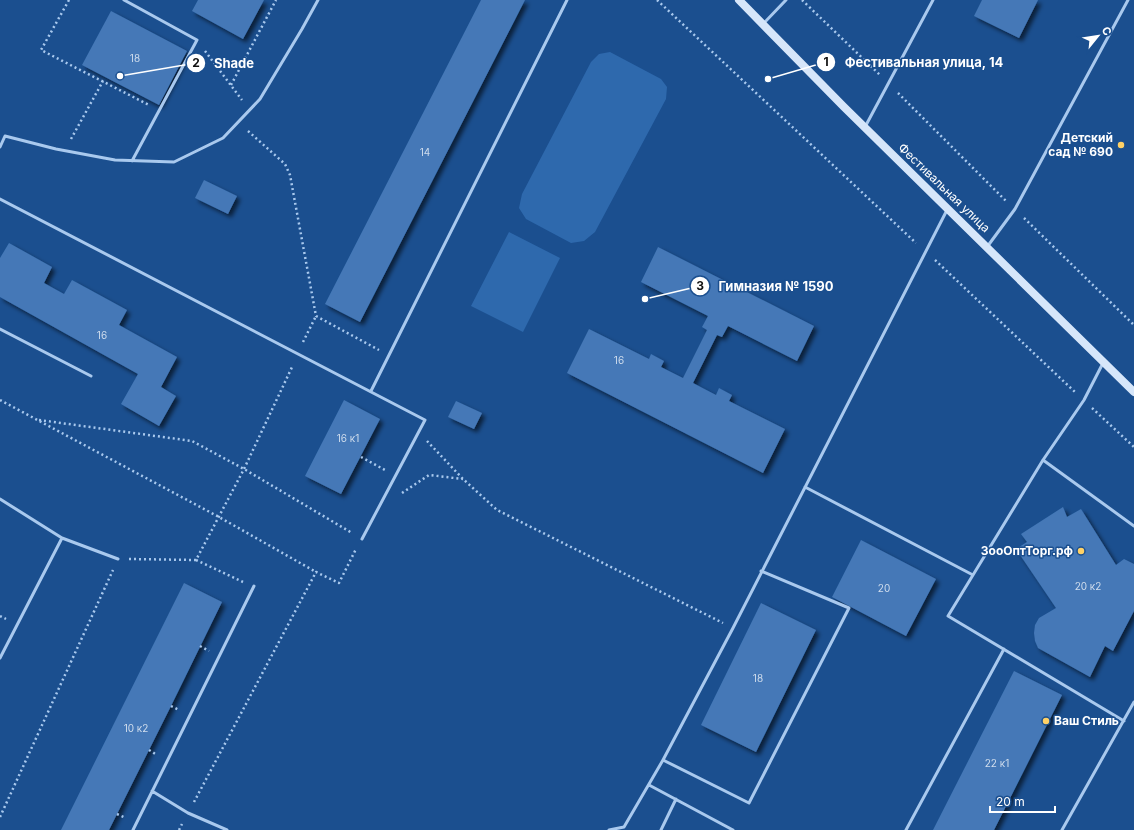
<svg xmlns="http://www.w3.org/2000/svg" width="1134" height="830" font-family="Inter,sans-serif">
<style>
.green{fill:#2e69ad}
.building{fill:#4478b7;filter:url(#shadow)}
.lines{fill:none;stroke-linecap:round;stroke-linejoin:round}
.path{stroke:#a9c9ee;stroke-width:2.5;stroke-dasharray:2 3;stroke-linecap:butt}
.lane{stroke:#a9c9ee;stroke-width:3}
.secondary{stroke:#d6e6fa;stroke-width:8}
.poi-dot{fill:#ffd166;stroke:#1b4f8f;stroke-width:1.5}
.labels{text-anchor:middle;stroke-width:3;stroke-linejoin:round;paint-order:stroke}
.number-label{font-size:10px;fill:#d0dded}
.poi-label{font-size:12px;font-weight:bold;fill:#fff;stroke:#1b4f8f;text-anchor:end}
.street-label{font-size:12px;fill:#fff;stroke:#1b4f8f}
.leader{fill:none;stroke:#fff;stroke-width:1.5}
.callout-dot{fill:#fff;stroke:#1b4f8f;stroke-width:1.5}
.mark-label{font-size:12px;text-anchor:middle;font-weight:bold;fill:#111}
.callout-label{font-size:13px;text-anchor:middle;font-weight:bold;fill:#fff;stroke:#1b4f8f;stroke-width:3;stroke-linejoin:round;paint-order:stroke}
</style>
<defs>
<filter id="shadow"><feDropShadow dx="3.5" dy="3.5" stdDeviation="2" flood-color="#0009"/></filter>
</defs>
<rect width="100%" height="100%" fill="#1b4f8f"/>
<path class="green" d="M610,52L661,79L667,87L666,99L595,232L584,241L571,243L526,219L519,208L522,194L591,62L599,54Z
M509,232L560,258L523,332L471,306Z"/>
<path class="building" d="M198,0H264L243,39L192,11Z
M481,0H525L360,322L325,304Z
M982,0H1038L1019,38L974,16Z
M111,11L187,51L159,105L82,65Z
M204,180L237,196L228,214L195,198Z
M9,243L52,267L44,283L64,294L72,280L127,310L119,325L177,357L161,387L176,396L159,426L121,404L138,374L0,297V258Z
M658,247L814,326L797,361L728,326L722,337L717,335L693,383L716,395L719,388L732,395L729,401L785,429L763,473L567,373L589,329L649,359L651,354L664,361L661,367L683,378L707,330L702,327L708,316L641,282Z
M344,400L380,419L341,494L305,476Z
M456,401L482,413L474,429L448,417Z
M1063,507L1067,517L1081,509L1116,565L1124,559L1134,564V611L1113,651L1105,646L1090,677L1038,648L1035,641L1034,633L1035,625L1039,618L1056,608L1016,549L1027,542L1021,534Z
M861,540L936,579L906,636L832,597Z
M184,583L222,602L171,706L109,830H61Z
M761,603L816,630L756,752L701,725Z
M1014,671L1062,695L994,830H933Z"/>
<g class="lines">
<path class="path" d="M69,0L41,50L149,105
M657,0L916,243
M802,0L880,75
M205,51L242,100
M231,85L276,0
M898,93L1006,201
M248,131L285,164L290,175L316,316L379,350
M71,139L103,81
M1024,218L1134,325
M935,260L1075,392
M303,342L316,316
M0,400L219,517L316,572
M1092,408L1134,447
M39,420L192,441L244,469L352,533
M427,441L463,479L497,510L723,623
M361,457L385,470
M402,493L429,475L463,479
M129,559L196,560L244,469L293,365
M196,560L243,582
M0,616L6,619
M200,646L209,651
M171,706L179,710
M149,750L157,755
M194,802L316,572L339,583L356,549
M117,814L126,818
M0,817L113,570
M179,830L182,824"/>
<path class="lane" d="M124,0L197,40L132,161
M763,24L786,0
M865,127L933,0
M0,147L5,136L56,149L115,160L174,162L223,138L260,99L302,29L318,0
M0,199L425,420L362,539
M987,247L1015,209L1128,0
M0,329L91,376
M371,391L567,0
M1043,460L1134,526
M805,487L973,575L1043,460L1084,400L1103,363
M0,499L62,538L0,658
M62,538L118,559
M973,575L948,616L1124,721
M663,760L749,803L849,608L761,571
M649,785L733,830
M152,791L188,813L227,830
M133,830L254,586
M609,830L624,827L663,760L733,628L947,210
M661,830L676,799
M906,830L1004,649
M1062,830L1134,702"/>
<path class="secondary" d="M739,0L844,107L1134,392"/>
</g>
<g class="poi-dot">
<circle cx="1121" cy="145" r="4"/>
<circle cx="1081" cy="551" r="4"/>
<circle cx="1046" cy="721" r="4"/>
</g>
<g class="labels">
<g class="number-label">
<text x="135" y="62">18</text>
<text x="425" y="156">14</text>
<text x="102" y="339">16</text>
<text x="619" y="364">16</text>
<text x="348" y="442">16 к1</text>
<text x="1088" y="590">20 к2</text>
<text x="884" y="592">20</text>
<text x="758" y="682">18</text>
<text x="136" y="732">10 к2</text>
<text x="997" y="767">22 к1</text>
</g>
<g class="poi-label">
<text x="1113" y="142">Детский<tspan x="1113" dy="14">сад № 690</tspan></text>
<text x="1073" y="555">ЗооОптТорг.рф</text>
<text x="1054" y="725" text-anchor="start">Ваш Стиль</text>
</g>
<g class="street-label">
<text transform="translate(944 188) rotate(44)" y="4">Фестивальная улица</text>
</g>
</g>
<path class="leader" d="M768 79L826 62M120 76L196 63M645 299L700 286"/>
<g class="callout-dot">
<circle cx="768" cy="79" r="4"/>
<circle cx="120" cy="76" r="4"/>
<circle cx="645" cy="299" r="4"/>
<circle cx="826" cy="62" r="10"/>
<circle cx="196" cy="63" r="10"/>
<circle cx="700" cy="286" r="10"/>
</g>
<g class="mark-label">
<text x="826" y="66">1</text>
<text x="196" y="67">2</text>
<text x="700" y="290">3</text>
</g>
<g class="callout-label">
<text x="924" y="67">Фестивальная улица, 14</text>
<text x="234" y="68">Shade</text>
<text x="776" y="291">Гимназия № 1590</text>
</g>
<g transform="translate(1098 36) rotate(60)" stroke="#1b4f8f" stroke-width="3" paint-order="stroke">
<path d="M0-3L7 15L0 10L-7 15Z" fill="#ffffff"/>
<text y="-6" font-size="11" font-weight="bold" text-anchor="middle" fill="#ffffff">С</text>
</g>
<path d="M990 806v6h65v-6" fill="none" stroke="#ffffff" stroke-width="2"/>
<text x="996" y="806" font-size="12" fill="#ffffff" stroke="#1b4f8f" stroke-width="3" paint-order="stroke">20 m</text>
</svg>
